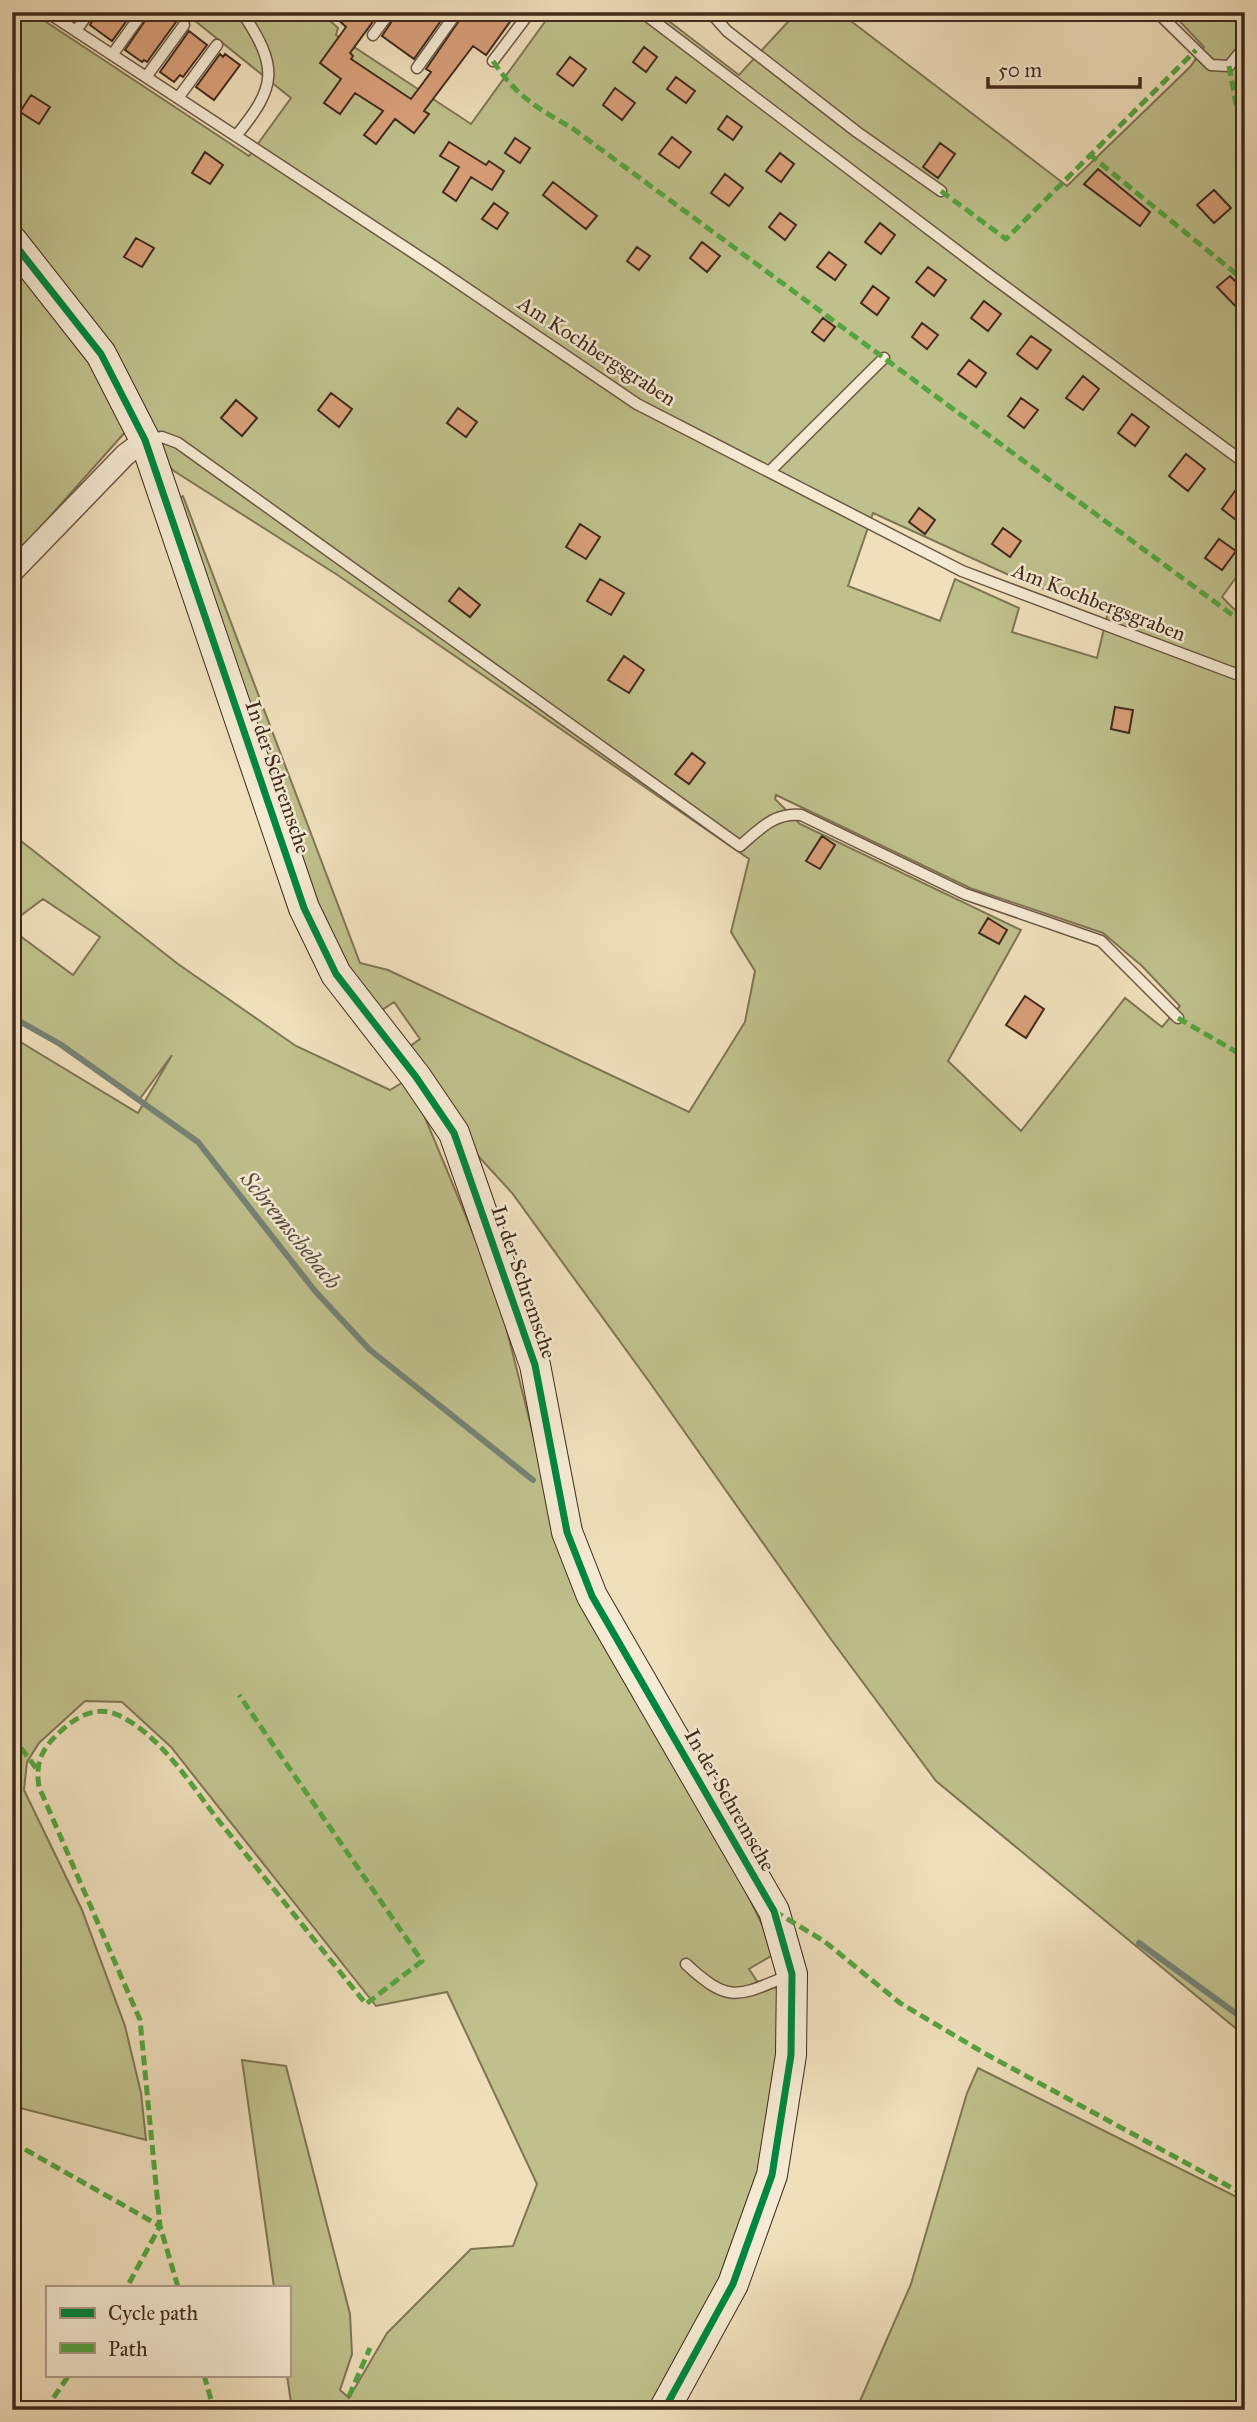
<svg xmlns="http://www.w3.org/2000/svg" width="1257" height="2422" font-family="'IM FELL Great Primer',serif">
<style>
.green{fill:#bfc08c;stroke:#807554;stroke-width:2;fill-rule:evenodd}
.lines{fill:none;stroke-linecap:round;stroke-linejoin:round}
.stream{stroke:#768275;stroke-width:6}
.building{fill:#d99f79;stroke:#402a1c;stroke-width:2}
.lane-casing{stroke:#6c5744;stroke-width:13}
.street-casing{stroke:#6c5744;stroke-width:24}
.secondary-casing{stroke:#402a1c;stroke-width:32}
.lane{stroke:#f5ead3;stroke-width:10}
.street{stroke:#f5ead3;stroke-width:21}
.secondary{stroke:#f5ead3;stroke-width:30}
.quiet{stroke:#54a441;stroke-width:5;stroke-dasharray:10 5;stroke-linecap:butt}
.cycleway-casing{stroke:#f5ead3;stroke-width:11}
.cycleway{stroke:#00873e;stroke-width:7}
.labels{text-anchor:middle;stroke-width:5;stroke-linejoin:round;paint-order:stroke}
.street-label{font-size:21px;fill:#402a1c;stroke:#f5ead3}
.water-label{font-size:23px;font-style:italic;fill:#564f41;stroke:#f5ead3}
</style>
<rect width="100%" height="100%" fill="#efdfbb"/>
<filter id="stains"><feTurbulence type="fractalNoise" baseFrequency=".00286" numOctaves="4"/><feColorMatrix values="0 0 0 0 .2 0 0 0 0 .09 0 0 0 0 .02 0 0 0 .5 -.17"/></filter>
<radialGradient id="worn" r=".72"><stop offset=".6" stop-color="#630" stop-opacity="0"/><stop offset="1" stop-color="#630" stop-opacity=".3"/></radialGradient>
<path class="green" d="M12,12H31L249,156L291,98L184,12H321L338,28L336,35L471,124L552,12H657L739,75L797,12H839L1067,186L1190,67L1204,47L1171,12H1245V565L1222,597L1238,613H1245V2036L936,1781L830,1638L648,1380L512,1193L468,1145L406,1049L420,1039L394,1002L379,1012L324,930L172,501L183,496L360,963L388,970L689,1112L745,1022L755,971L731,932L749,859L339,576L174,471L156,454L12,228ZM873,513L1022,581L1108,612L1097,658L1012,632L1019,608L955,579L940,621L848,586ZM776,795L970,888L1103,933L1142,966L1180,1006L1162,1027L1125,998L1021,1131L948,1061L1021,930L800,824L775,799Z
M12,258L63,314L127,430L12,559Z
M12,834L178,964L296,1046L390,1090L403,1082L424,1115L497,1291L544,1478L776,1953L749,1969L763,1990L782,1986L803,2067L672,2410H292L287,2375L289,2287H274L242,2060L286,2066L350,2314L352,2354L340,2390L349,2398L387,2333L471,2249L513,2246L537,2184L447,1992L376,2006L171,1747L122,1702L85,1701L39,1743L27,1762L24,1790L82,1910L125,2026L141,2093L146,2140L12,2106V1037L138,1113L172,1055L139,1100L60,1044L12,1017V930L73,975L100,937L43,899L19,917L12,912Z
M978,2068L1245,2201V2410H856L911,2284L967,2093Z"/>
<g class="lines">
<path class="stream" d="M12,1017L60,1044L198,1142L315,1291L370,1350L533,1480
M1139,1943L1245,2020"/>
</g>
<path class="building" d="M97,12H133L112,41L90,25Z
M151,12H162L176,22L147,62L144,60L142,62L125,50Z
M330,12H380L350,53L353,56L351,59L411,99L431,72L426,69L465,12H517L486,55L473,46L424,111L429,114L414,133L395,119L376,144L364,135L383,111L355,93L340,114L324,103L341,79L320,63L346,27Z
M398,12H447L414,59L382,36Z
M189,31L207,45L183,77L180,75L174,82L160,72Z
M644,47L657,57L646,72L633,62Z
M220,54L223,57L225,54L240,65L214,100L196,87Z
M570,57L586,69L573,86L557,74Z
M676,77L695,91L686,103L667,89Z
M615,88L635,103L622,120L603,105Z
M31,95L50,107L39,124L20,112Z
M727,116L742,127L733,140L718,129Z
M672,137L691,152L679,168L659,154Z
M515,138L530,148L520,163L505,153Z
M449,142L486,165L489,161L504,171L492,190L471,177L456,201L443,192L459,167L440,156Z
M940,143L955,154L938,178L923,167Z
M205,152L223,165L210,184L192,173Z
M780,153L794,164L781,182L766,171Z
M1098,169L1150,212L1140,226L1084,184Z
M725,174L743,188L729,206L711,193Z
M553,182L597,216L586,229L543,195Z
M1214,190L1231,208L1214,223L1197,205Z
M494,203L508,213L497,229L482,219Z
M780,213L796,225L785,240L769,227Z
M880,223L895,235L881,254L865,242Z
M136,238L154,248L142,267L124,257Z
M702,242L720,256L707,272L690,258Z
M637,247L650,256L639,270L627,261Z
M829,252L846,265L835,280L817,267Z
M928,267L946,280L934,296L916,282Z
M1230,276L1245,291V316L1217,287Z
M873,286L889,298L877,315L861,303Z
M984,301L1001,314L988,331L971,318Z
M823,318L835,327L824,341L812,332Z
M922,323L938,335L927,349L912,337Z
M1031,336L1051,350L1037,369L1017,354Z
M969,360L986,373L976,387L958,374Z
M1083,376L1099,389L1083,410L1066,398Z
M331,393L352,409L339,427L318,410Z
M1021,398L1038,410L1024,428L1008,416Z
M236,400L257,418L242,436L221,418Z
M458,408L477,422L466,437L447,423Z
M1132,414L1149,427L1135,446L1118,433Z
M1186,454L1205,469L1188,491L1169,476Z
M1245,477V527L1222,509Z
M919,508L935,520L925,534L909,522Z
M580,524L600,537L586,559L566,547Z
M1003,528L1021,541L1010,557L992,544Z
M1219,539L1236,551L1222,570L1205,558Z
M600,579L624,593L611,615L587,601Z
M459,588L480,605L470,617L449,601Z
M624,656L644,670L629,693L608,680Z
M1115,707L1133,710L1129,733L1111,729Z
M692,753L705,763L689,784L675,774Z
M822,836L835,845L820,869L806,861Z
M988,918L1007,930L999,944L979,933Z
M1025,996L1044,1009L1026,1038L1006,1025Z"/>
<g class="lines">
<g class="lane-casing">
<path id="lane" d="M47,12L432,265L637,404L962,571L1244,677
M642,12L988,274L1245,463
M710,12L727,31L857,132L941,191
M1157,12L1211,65L1229,66L1245,46
M76,31L89,12
M373,35L390,12
M112,55L143,12
M493,61L530,12
M417,68L457,12
M146,77L184,25
M178,98L217,45
M236,136C277,86 279,68 242,12
M146,440L162,437L178,443L740,846C759,830 774,812 801,815L965,894L1101,941L1178,1018
M769,472L884,358
M686,1964C730,2005 738,1996 790,1975"/>
</g>
<g class="street-casing">
<path id="street" d="M12,572L125,455L145,440"/>
</g>
<g class="secondary-casing">
<path id="secondary" d="M12,241L101,354L145,440L304,908L336,974L416,1077L454,1133L535,1365L567,1532L592,1596L774,1911L792,1974L791,2055L772,2175L733,2284L664,2410"/>
</g>
<use href="#lane" class="lane"/>
<use href="#street" class="street"/>
<use href="#secondary" class="secondary"/>
<path class="quiet" d="M493,61C516,96 537,108 572,128L1238,619
M1229,66L1245,152
M1089,154L1245,281
M941,191L1006,239L1196,50
M1178,1018L1245,1057
M12,1736L36,1768
M774,1911L824,1941L900,2003L984,2053L1245,2195
M12,2142L160,2226L127,2287
M178,2287L160,2226L140,2020L39,1787C35,1762 42,1748 61,1731C76,1717 96,1705 118,1715C163,1736 193,1789 223,1826C271,1885 318,1945 366,2004L422,1961L239,1695
M204,2375L214,2410
M45,2410L69,2375
M343,2410L370,2348"/>
<g class="cycleway-casing">
<path id="cycleway" d="M12,241L101,354L145,440L304,908L336,974L416,1077L454,1133L535,1365L567,1532L592,1596L774,1911L792,1974L791,2055L772,2175L733,2284L664,2410"/>
</g>
<use href="#cycleway" class="cycleway"/>
</g>
<g class="labels">
<g class="street-label">
<text transform="translate(597 351) rotate(33)" y="7">Am Kochbergsgraben</text>
<text transform="translate(1099 602) rotate(21)" y="7">Am Kochbergsgraben</text>
<text transform="translate(278 777) rotate(71)" y="7">In der Schremsche</text>
<text transform="translate(524 1282) rotate(71)" y="7">In der Schremsche</text>
<text transform="translate(730 1800) rotate(60)" y="7">In der Schremsche</text>
</g>
<g class="water-label">
<text transform="translate(291 1230) rotate(51)" y="8">Schremschebach</text>
</g>
</g>
<rect width="1257" height="2422" fill="none" stroke="#efdfbb" stroke-width="42"/>
<rect x="14" y="14" width="1229" height="2394" fill="none" stroke="#402a1c" stroke-width="3.5"/>
<rect x="21" y="21" width="1215" height="2380" fill="none" stroke="#402a1c" stroke-width="2"/>
<rect x="46" y="2286" width="245" height="91" fill="#f5ead3" stroke="#ad9d8a" stroke-width="2"/>
<rect x="60" y="2308" width="35" height="10" fill="#00873e" stroke="#ad9d8a" stroke-width="2"/>
<text x="108" y="2320" font-size="21" fill="#402a1c">Cycle path</text>
<rect x="60" y="2343" width="35" height="10" fill="#54a441" stroke="#ad9d8a" stroke-width="2"/>
<text x="108" y="2356" font-size="21" fill="#402a1c">Path</text>
<path d="M988 77v10h152v-10" fill="none" stroke="#402a1c" stroke-width="3.5"/>
<text x="998" y="77" font-size="21" fill="#402a1c" stroke="#f5ead3" stroke-width="5" paint-order="stroke">50 m</text>
<rect width="100%" height="100%" filter="url(#stains)"/>
<rect width="100%" height="100%" fill="url(#worn)"/>
</svg>
